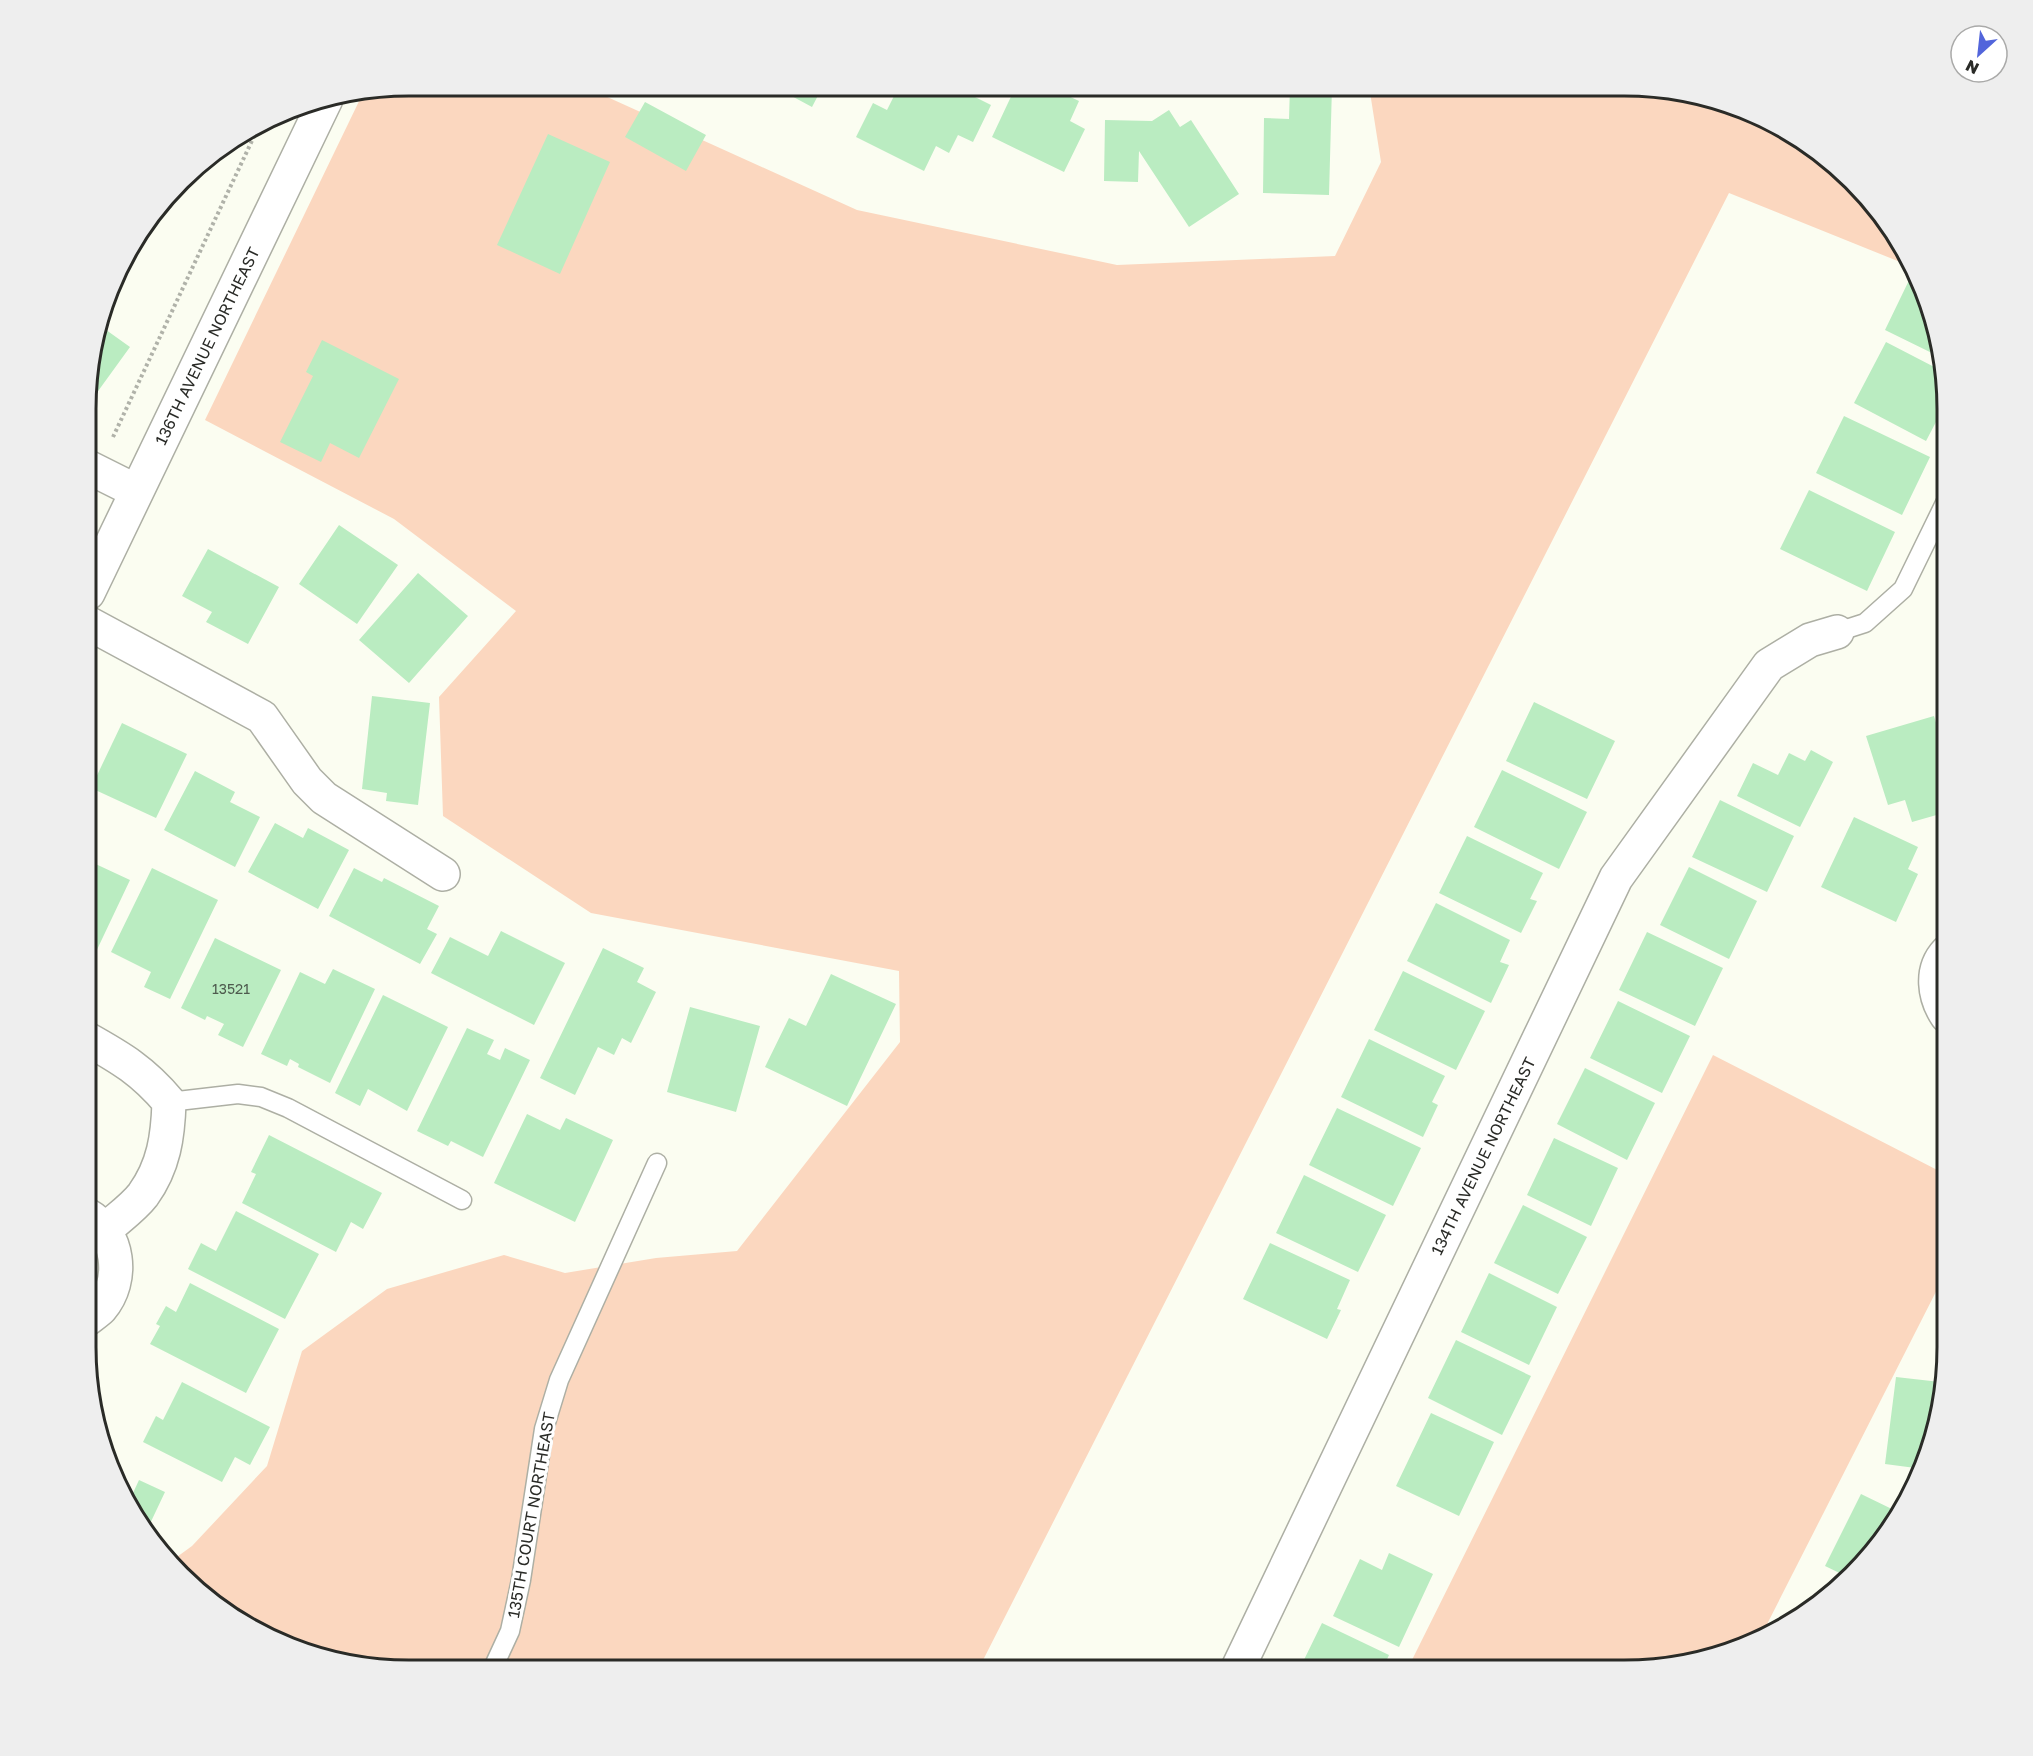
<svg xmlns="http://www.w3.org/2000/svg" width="2033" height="1756" font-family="'Golos Text',sans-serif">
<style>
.green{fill:#fbd7bf}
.building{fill:#baecc1}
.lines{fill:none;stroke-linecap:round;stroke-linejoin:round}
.lane-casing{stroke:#adafa4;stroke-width:21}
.street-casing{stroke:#adafa4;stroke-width:36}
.secondary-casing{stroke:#adafa4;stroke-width:36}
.path{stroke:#b0b2a9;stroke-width:4;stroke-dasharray:3 3;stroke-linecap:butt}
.lane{stroke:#fff;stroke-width:18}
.street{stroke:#fff;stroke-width:33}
.secondary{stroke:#fff;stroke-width:33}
.labels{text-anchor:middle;stroke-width:6;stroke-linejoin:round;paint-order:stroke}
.number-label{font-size:14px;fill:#4e5b4e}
.street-label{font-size:16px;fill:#2a2b27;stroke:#fff}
.rim{fill:none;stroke:#2a2b27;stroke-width:3}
</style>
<rect width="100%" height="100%" fill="#fbfdf1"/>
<path class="green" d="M409,86H583L857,210L1117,265L1335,256L1381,162L1369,86H1646L1767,119L1853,180L1914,266L1915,268L1729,193L978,1670H409L285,1646L180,1576L170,1562L192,1546L267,1466L302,1351L387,1289L504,1255L565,1273L656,1258L737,1251L900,1042L899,971L591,913L443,816L439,697L516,611L394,519L205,420L363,93Z
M1713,1055L1947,1175V1270L1760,1638L1748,1646L1645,1670H1407Z"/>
<path class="building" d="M773,86H823L812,107Z
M899,86H953L991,105L973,142L958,135L949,153L936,146L924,171L856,137L873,103L887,110Z
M977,86H1004L999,96Z
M1016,86H1047L1079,101L1070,121L1085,129L1064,172L992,137Z
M1290,86H1332L1329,195L1263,193L1264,118L1289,119Z
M645,102L706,135L686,171L625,137Z
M1169,110L1180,127L1191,120L1239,194L1189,227L1139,151L1138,182L1104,181L1105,120L1152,121Z
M548,134L610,162L560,274L497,245Z
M1913,272L1916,273L1938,356L1885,330Z
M102,327L130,347L88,405V366Z
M322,340L399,379L359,458L330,443L321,462L280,442L313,376L306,372Z
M1886,342L1942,371L1947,387V401L1926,441L1854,403Z
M1844,416L1930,457L1902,515L1816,473Z
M1809,490L1895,532L1867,591L1780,549Z
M339,525L398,565L357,624L299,584Z
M208,549L279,587L248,644L206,622L212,612L182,596Z
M418,573L468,616L409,683L359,640Z
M372,696L430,703L418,805L386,801L387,793L362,789Z
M1534,702L1615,741L1587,799L1506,761Z
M1934,716L1947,759V812L1912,822L1905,800L1888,805L1866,736Z
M122,723L187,754L156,818L91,788Z
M1811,750L1833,762L1800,827L1737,796L1753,763L1778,775L1789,753L1805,761Z
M1502,770L1587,812L1559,869L1474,827Z
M195,771L235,792L230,802L260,817L235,867L164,830Z
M1720,800L1794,836L1767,892L1692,857Z
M1854,817L1918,847L1908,869L1918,874L1896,922L1821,887Z
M275,823L303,838L308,828L349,850L318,909L248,872Z
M1467,836L1543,873L1530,899L1537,901L1521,933L1439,893Z
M87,860L130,880L94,956L87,953Z
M1689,867L1757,901L1729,959L1660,925Z
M152,868L218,900L170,999L144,987L151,972L111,952Z
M354,868L382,882L384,878L439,906L427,929L437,934L420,964L329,916Z
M1436,903L1510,940L1500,962L1509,965L1491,1003L1407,961Z
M501,931L565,963L534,1025L431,973L450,937L488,956Z
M1647,932L1723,968L1695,1026L1619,990Z
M215,938L281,970L243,1047L218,1035L224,1024L207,1016L205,1020L181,1008Z
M603,948L644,968L637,982L656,992L631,1043L622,1038L614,1055L598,1047L575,1095L540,1078Z
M333,969L375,989L330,1083L298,1067L299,1064L290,1059L287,1066L261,1054L300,972L325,984Z
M1403,971L1485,1011L1456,1070L1374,1030Z
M831,974L896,1004L847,1106L765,1067L789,1018L806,1026Z
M383,995L448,1027L407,1111L368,1089L360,1106L335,1093Z
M1618,1001L1690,1036L1662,1093L1590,1058Z
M690,1007L760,1026L736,1112L667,1092Z
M467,1028L494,1040L487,1054L500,1060L505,1048L530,1060L483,1157L451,1141L448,1146L417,1131Z
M1369,1039L1445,1076L1432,1102L1438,1105L1423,1137L1341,1097Z
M1585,1068L1655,1103L1627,1160L1557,1124Z
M1337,1108L1421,1148L1393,1206L1309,1165Z
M527,1114L560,1130L566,1118L613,1140L575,1222L494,1183Z
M269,1135L382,1193L363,1229L351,1222L336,1252L242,1203L256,1174L251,1172Z
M1554,1138L1618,1168L1591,1226L1527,1195Z
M1304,1175L1386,1215L1358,1272L1276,1233Z
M1523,1205L1587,1237L1558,1294L1494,1263Z
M236,1211L319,1254L285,1319L188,1269L201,1243L216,1251Z
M1270,1243L1350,1280L1337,1309L1341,1310L1327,1339L1243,1299Z
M1489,1273L1557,1307L1529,1365L1461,1332Z
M190,1283L279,1329L246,1393L150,1344L160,1326L156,1324L166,1306L176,1312Z
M1456,1340L1531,1376L1502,1435L1428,1398Z
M1896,1377L1940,1382L1923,1469L1885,1464Z
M182,1382L270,1427L250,1465L235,1457L222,1482L143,1442L156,1416L163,1420Z
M1431,1413L1494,1442L1459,1516L1396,1486Z
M139,1480L165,1492L147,1530L118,1486L133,1493Z
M1861,1494L1896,1511L1850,1578L1825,1566Z
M1389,1553L1433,1574L1399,1647L1333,1616L1360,1559L1382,1570Z
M1322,1623L1389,1655L1382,1670H1299Z"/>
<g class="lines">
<g class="lane-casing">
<path id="lane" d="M1837,632L1865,623L1903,589L1947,499
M169,1102L238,1094L261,1097L288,1108L462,1200
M492,1670L510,1631L521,1580L544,1429L559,1380L657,1163"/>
</g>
<g class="street-casing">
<path id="street" d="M88,467L136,491
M88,623L262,717L307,781L324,798L443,874
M1947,952C1930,970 1934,997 1947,1016
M87,1039C121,1058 143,1071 169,1102C168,1136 164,1166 143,1195C133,1208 117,1219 105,1230
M86,1320C91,1316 97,1312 101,1308C125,1280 119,1233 87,1215
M1237,1670L1616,878L1769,665L1810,640L1837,632"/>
</g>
<g class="secondary-casing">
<path id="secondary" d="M88,593L326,99"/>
</g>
<path class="path" d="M113,437L257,130"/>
<use href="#lane" class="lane"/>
<use href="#street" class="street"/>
<use href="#secondary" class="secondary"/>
</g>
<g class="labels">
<g class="number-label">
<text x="231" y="994">13521</text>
</g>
<g class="street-label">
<text transform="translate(207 346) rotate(-64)" y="6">136TH AVENUE NORTHEAST</text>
<text transform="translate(1483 1156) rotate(-64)" y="6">134TH AVENUE NORTHEAST</text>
<text transform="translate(531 1515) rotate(-80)" y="6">135TH COURT NORTHEAST</text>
</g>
</g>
<path d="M0 0H2033V1756H0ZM409 96H1624A313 313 0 0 1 1937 409V1347A313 313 0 0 1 1624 1660H409A313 313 0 0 1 96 1347V409A313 313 0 0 1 409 96Z" fill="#eee" fill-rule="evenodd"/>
<path class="rim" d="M409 96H1624A313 313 0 0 1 1937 409V1347A313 313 0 0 1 1624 1660H409A313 313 0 0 1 96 1347V409A313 313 0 0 1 409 96Z"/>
<g transform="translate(1979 54) rotate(207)"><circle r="28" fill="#ffffff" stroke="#aaaaa9" stroke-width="1.5"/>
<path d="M0-4.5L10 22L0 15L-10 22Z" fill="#5265db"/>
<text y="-9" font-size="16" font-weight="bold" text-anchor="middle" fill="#2a2b27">N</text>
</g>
</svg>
